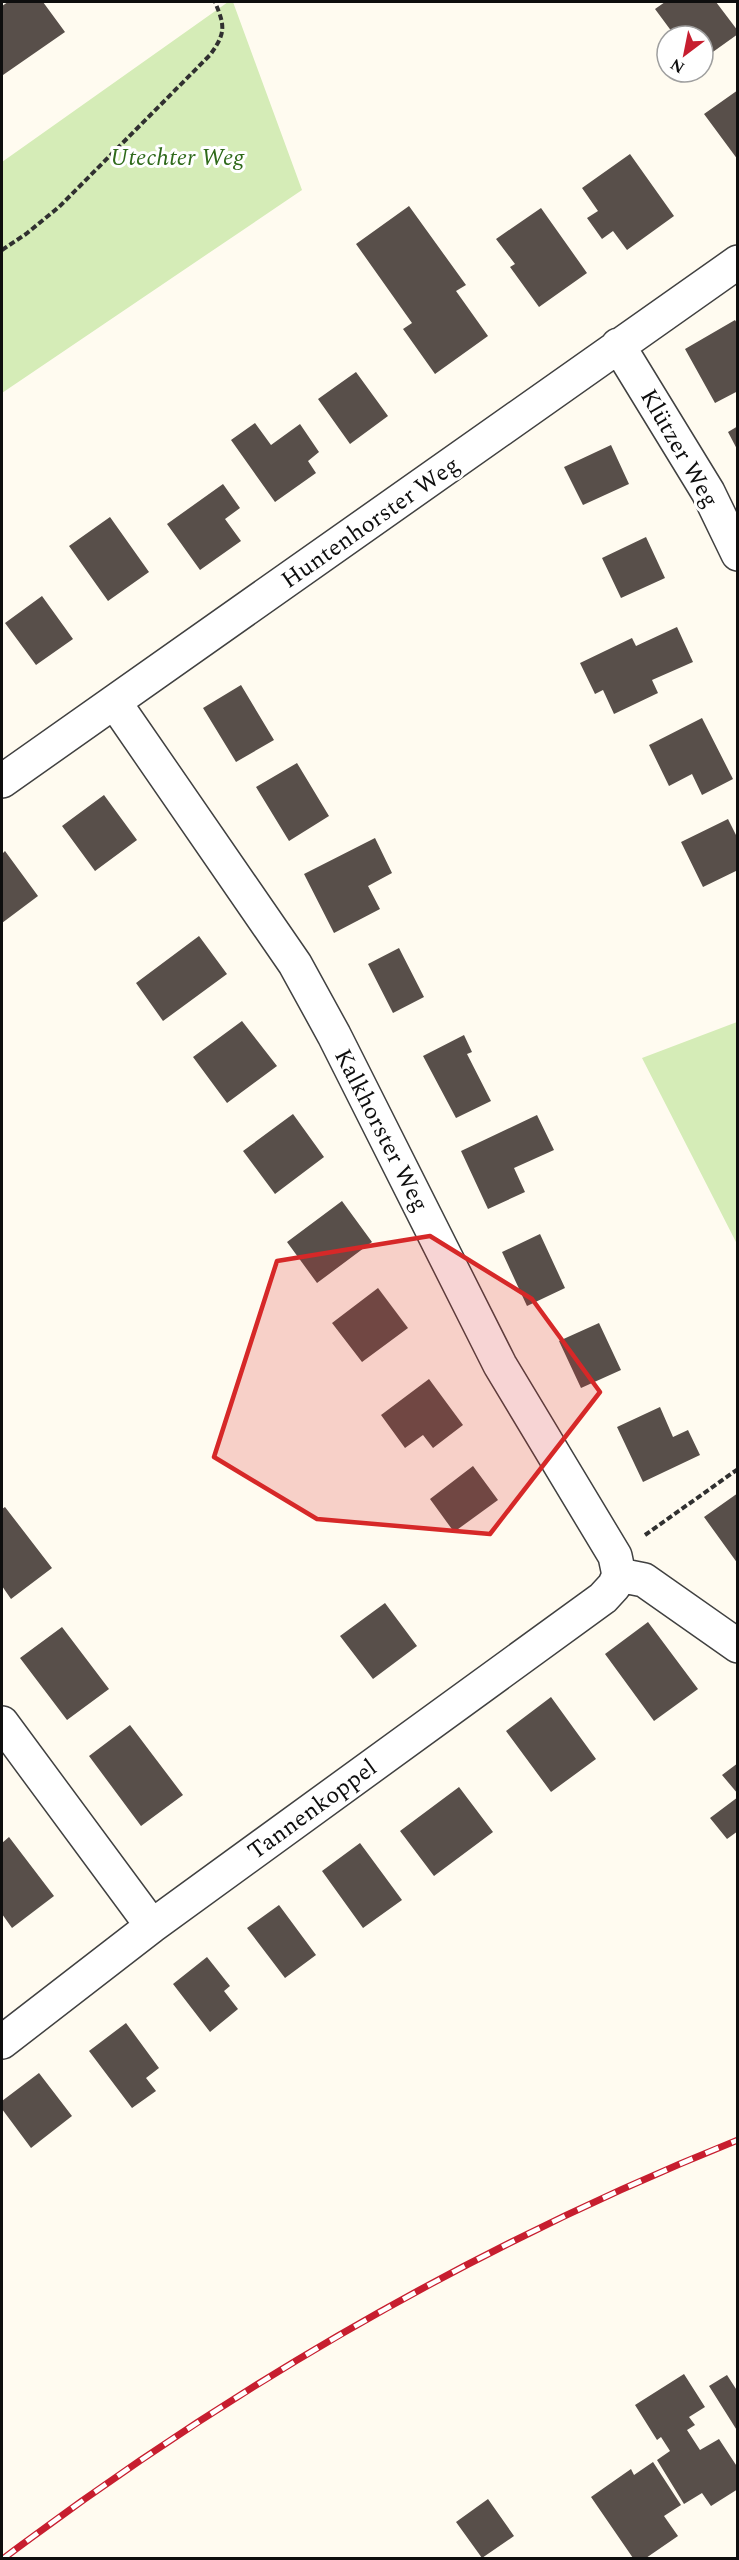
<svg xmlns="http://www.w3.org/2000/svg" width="739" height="2560" font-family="Spectral,serif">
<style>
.green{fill:#d5ecb7}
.building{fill:#584f4a}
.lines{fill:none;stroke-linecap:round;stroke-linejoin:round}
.minor-casing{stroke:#414141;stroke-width:36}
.path{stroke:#303030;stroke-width:4;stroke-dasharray:6 3;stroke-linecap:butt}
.minor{stroke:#fff;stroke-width:33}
.rail-casing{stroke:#c71e2f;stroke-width:7}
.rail{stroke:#fff;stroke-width:4.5;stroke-dasharray:14;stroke-linecap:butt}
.marked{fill:#d62828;fill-opacity:0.2;stroke:#d62828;stroke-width:4.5;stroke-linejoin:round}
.labels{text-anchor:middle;stroke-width:6;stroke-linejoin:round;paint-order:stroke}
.park-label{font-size:24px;font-style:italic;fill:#2f6a1b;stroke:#fff}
.street-label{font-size:24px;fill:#0e0e0e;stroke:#fff}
</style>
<rect width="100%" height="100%" fill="#fffbf0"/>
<path class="green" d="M228,2H233L302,190L2,393V162Z
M737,1022H738L737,1244L642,1058Z"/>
<path class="building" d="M8,2H43L65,32L3,75L2,6Z
M665,2H716L738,31V34L703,59V36H675L655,9Z
M738,90V160L704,114Z
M630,154L674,216L627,250L613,231L602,239L587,218L598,211L582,188Z
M409,206L466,285L456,291L488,336L435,374L403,329L412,323L356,244Z
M541,208L587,273L539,307L510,267L515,264L496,239Z
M735,320L738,325V391L715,403L685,349Z
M356,372L388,416L350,444L318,399Z
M255,423L271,445L300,424L319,452L308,461L316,473L275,502L231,440Z
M738,426V451L728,432Z
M611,445L629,484L583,505L564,467Z
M223,484L240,508L225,519L241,541L200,570L167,524Z
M110,517L149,572L108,601L69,546Z
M646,537L665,578L621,598L602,558Z
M42,596L73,639L36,665L5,623Z
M677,627L693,662L652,680L658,693L614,714L603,690L595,694L580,663L632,638L636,646Z
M241,685L274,740L236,762L203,708Z
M702,718L733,779L702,795L692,774L669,786L649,745Z
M297,763L329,816L289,841L256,787Z
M104,795L137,840L95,871L62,826Z
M728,819L738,839V870L703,887L681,842Z
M375,838L392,873L368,886L380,909L334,933L304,874Z
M5,851L38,896L2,923V854Z
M199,936L227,974L163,1021L136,983Z
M399,948L424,997L393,1013L368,964Z
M242,1021L277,1066L227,1103L193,1057Z
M464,1035L472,1052L467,1054L491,1101L456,1118L423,1056Z
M293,1114L324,1157L275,1194L243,1151Z
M537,1115L554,1150L514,1168L525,1192L488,1209L461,1151Z
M342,1201L372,1242L317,1283L287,1242Z
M540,1234L565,1288L527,1306L502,1252Z
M378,1288L408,1328L362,1362L332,1323Z
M599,1323L621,1370L581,1388L559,1341Z
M429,1379L463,1425L433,1448L423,1435L405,1448L381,1415Z
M660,1407L673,1437L688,1430L700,1455L643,1482L617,1427Z
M473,1466L498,1500L454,1532L430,1499Z
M738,1493V1564L704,1517Z
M5,1507L52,1568L11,1599L2,1586V1509Z
M385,1603L417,1646L373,1679L340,1636Z
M648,1622L698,1689L654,1721L605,1654Z
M62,1627L109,1689L67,1720L20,1658Z
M551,1697L596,1759L551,1792L506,1731Z
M130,1725L183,1795L141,1826L89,1756Z
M738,1763V1794L722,1775Z
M459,1787L493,1832L434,1876L400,1831Z
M738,1797V1831L727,1839L710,1818Z
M9,1837L54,1896L12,1928L2,1914V1843Z
M360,1843L402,1900L363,1928L322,1871Z
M279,1905L316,1955L285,1978L247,1928Z
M207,1957L230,1986L224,1991L238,2009L210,2032L173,1984Z
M126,2023L159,2068L146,2078L156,2091L132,2108L89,2051Z
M39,2073L72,2116L31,2148L2,2109V2101Z
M684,2374L705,2407L689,2417L695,2425L687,2430L700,2450L719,2439L738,2468V2489L711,2506L702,2493L684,2504L657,2460L670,2451L661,2437L657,2440L635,2405Z
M727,2375L738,2392V2432L709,2386Z
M653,2462L681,2505L664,2516L678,2536L646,2558H633L591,2497L631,2469L634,2475Z
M488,2499L514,2536L482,2558L456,2522Z"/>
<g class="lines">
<g class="minor-casing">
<path id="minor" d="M618,345L708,492L738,554
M115,703L295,964L334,1035L500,1365L615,1556L619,1575
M2,781L738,262
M619,1575L644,1580L738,1646
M2,1723L152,1926
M2,2042L152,1926L603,1598L614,1586L619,1575"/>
</g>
<path class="path" d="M2,250L26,234L59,207L210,55C226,33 225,26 215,2
M645,1535L738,1469"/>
<use href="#minor" class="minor"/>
<g class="rail-casing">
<path id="rail" d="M4,2558C229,2389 476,2245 738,2140"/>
</g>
<use href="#rail" class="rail"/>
</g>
<path class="marked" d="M430,1236L532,1299L600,1392L490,1534L317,1519L214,1457L277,1261Z"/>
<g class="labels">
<g class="park-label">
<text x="177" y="165">Utechter Weg</text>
</g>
<g class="street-label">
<text transform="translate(680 448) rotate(60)" y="8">Klützer Weg</text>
<text transform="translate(370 522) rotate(-35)" y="8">Huntenhorster Weg</text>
<text transform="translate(382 1130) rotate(63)" y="8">Kalkhorster Weg</text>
<text transform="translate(312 1809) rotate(-36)" y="8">Tannenkoppel</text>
</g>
</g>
<rect width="739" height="2560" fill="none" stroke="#0e0e0e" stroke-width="6"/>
<g transform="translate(685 54) rotate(212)"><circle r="28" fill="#ffffff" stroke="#9f9f9f" stroke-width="1.5"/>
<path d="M0-4.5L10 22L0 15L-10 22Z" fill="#c71e2f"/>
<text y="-9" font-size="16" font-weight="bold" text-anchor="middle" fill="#0e0e0e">N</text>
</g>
</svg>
